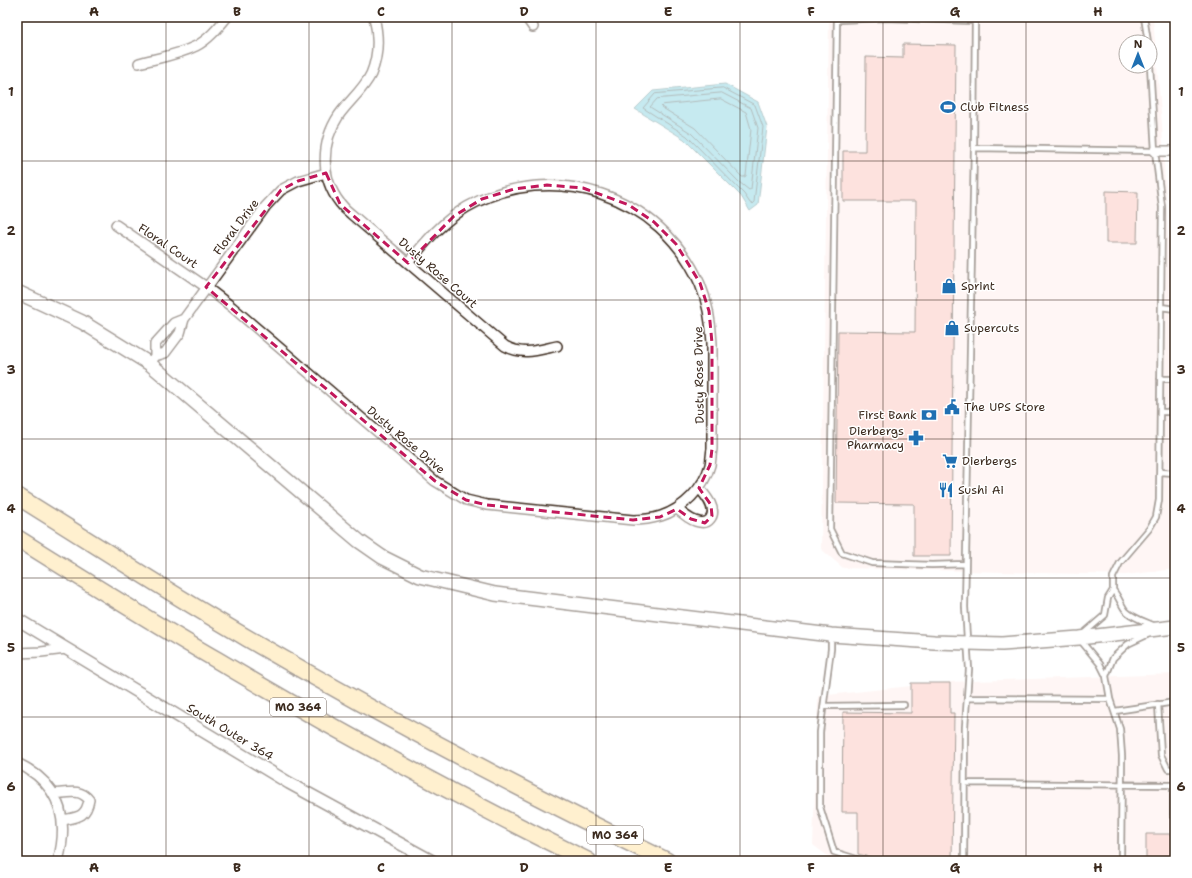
<svg xmlns="http://www.w3.org/2000/svg" width="1192" height="878" font-family="'Shantell Sans',sans-serif">
<style>
.built{fill:#feece9;fill-rule:evenodd}
.water{fill:#81d0de;stroke:#658e91}
.lines{fill:none;stroke-linecap:round;stroke-linejoin:round}
.shore{stroke:#576c6b;stroke-width:1}
.building{fill:#fabfb5;stroke:#3b2a1e}
.service-casing{stroke:#3b2a1e;stroke-width:8}
.minor-casing{stroke:#3b2a1e;stroke-width:12}
.tertiary-casing{stroke:#3b2a1e;stroke-width:14}
.secondary-casing{stroke:#3b2a1e;stroke-width:16}
.motorway-casing{stroke:#3b2a1e;stroke-width:19}
.service{stroke:#fff;stroke-width:4.5}
.minor{stroke:#fff;stroke-width:9}
.tertiary{stroke:#fff;stroke-width:11}
.secondary{stroke:#fff;stroke-width:13}
.motorway{stroke:#fedd96;stroke-width:16}
.marked{fill:none;stroke:#c2185b;stroke-width:3;stroke-dasharray:8 5;stroke-linejoin:round}
.grid{fill:none;stroke:#3b2a1e;stroke-width:1;stroke-opacity:0.55}
.labels{text-anchor:middle;stroke-width:3;stroke-linejoin:round;paint-order:stroke}
.shield{fill:#fff;stroke:#766a62;stroke-width:1}
.shield-label{font-size:11px;font-weight:bold;fill:#3b2a1e}
.poi-label{font-size:12px;fill:#3b2a1e;stroke:#fff;text-anchor:start}
.street-label{font-size:12px;fill:#3b2a1e;stroke:#fff}
.neatline{fill:none;stroke:#3b2a1e;stroke-width:1.5}
.grid-label{font-size:13px;text-anchor:middle;font-weight:bold;fill:#3b2a1e}
</style>
<rect width="100%" height="100%" fill="#fff"/>
<filter id="ink" filterUnits="userSpaceOnUse"><feTurbulence type="fractalNoise" baseFrequency=".025" numOctaves="2"/><feDisplacementMap in="SourceGraphic" scale="8" xChannelSelector="R" yChannelSelector="G"/><feConvolveMatrix kernelMatrix="1 2 1 2 8 2 1 2 1" color-interpolation-filters="sRGB"/></filter>
<g filter="url(#ink)">
<path class="built" d="M829,17H1153L1162,125L1171,293H1175V569L1126,575L843,568L821,549ZM1126,42H1150V66H1126Z
M1175,674V861H838L833,860L813,845L818,696L948,682Z"/>
<path class="water" d="M725,84L758,102L767,127L758,205L750,211L741,196L684,139L635,109L653,91Z"/>
<g class="lines">
<path class="shore" d="M723,88L755,105L763,127L754,202L752,204L750,203L744,194L687,136L643,108L655,94Z
M722,93L751,108L758,128L751,189L749,190L739,182L691,133L650,107L657,99Z
M721,99L746,112L751,129L746,176L744,177H742L695,128L661,107L663,105Z"/>
</g>
<path class="building" d="M903,44L956,45L951,556H914V504L836,503L838,331L915,332L916,201H843V151H865L866,57L903,58Z
M1106,191L1138,192L1137,243H1106Z
M911,683H950V713H954L952,861H887L858,854V812H842L843,712L911,713Z
M1146,834H1175V859H1146Z"/>
<g class="lines">
<g class="service-casing">
<path id="service" d="M837,17L830,529L842,553L872,563L932,565L965,564
M1144,17L1148,42
M837,20L885,18L975,21
M974,148L1155,151
M1161,307L1175,309
M1160,379H1175
M1161,412H1175
M1160,472L1175,473
M1113,590C1119,597 1122,607 1126,611C1133,618 1146,622 1155,626
M1083,634L1105,615L1108,598L1113,590V577L1120,563L1149,529L1156,517L1159,500L1162,207L1155,151L1150,65
M831,635V649L820,732V807L834,852L863,861
M1081,641L1100,664L1106,676L1110,699L1120,729L1122,756L1121,858L1117,861
M1106,676L1113,658L1128,644L1147,635
M967,698L1110,699
M1158,704L1161,755L1168,769H1175
M824,706L904,705
M1115,711L1175,702
M965,783L1175,785
M1173,785V815
M964,861L965,727L969,669L965,607L974,148L975,17"/>
</g>
<g class="minor-casing">
<path id="minor" d="M374,17C379,37 379,55 371,74C364,89 349,101 339,115C321,142 320,177 340,203C343,207 347,211 351,214L505,346C523,356 538,350 557,346
M526,17L533,27
M139,63C158,58 178,55 196,46C208,40 218,28 227,17
M1155,151H1175
M116,225L206,287L232,307L435,481L466,500L487,505L633,520C643,520 651,519 661,516C683,509 704,488 710,465C711,460 711,454 712,449V343C711,323 708,303 700,284C661,194 552,159 467,207C443,221 425,242 408,263
M155,356V344L174,323L184,319
M150,364L155,356L165,353L180,333L184,319L266,206L281,190L298,181L326,173
M677,509C683,513 690,521 699,522C703,523 707,523 710,519C718,509 705,495 699,488
M17,653L41,652L66,649
M17,763C59,783 70,817 58,861
M54,794C68,793 80,788 89,800C86,817 78,817 63,820"/>
</g>
<g class="tertiary-casing">
<path id="tertiary" d="M17,619L289,783L432,861"/>
</g>
<g class="secondary-casing">
<path id="secondary" d="M17,292L82,322L150,364L359,541L382,557L420,576L495,594L831,635L934,642L1002,644L1079,638L1175,627"/>
</g>
<g class="motorway-casing">
<path id="motorway" d="M17,496C93,543 169,593 247,638C384,718 525,792 667,861
M17,538C83,579 149,621 217,660C338,732 462,799 588,861"/>
</g>
<use href="#service" class="service"/>
<use href="#minor" class="minor"/>
<use href="#tertiary" class="tertiary"/>
<use href="#secondary" class="secondary"/>
<use href="#motorway" class="motorway"/>
</g>
</g>
<path d="M0 0H1192V878H0ZM326,173L340,204L408,263L454,216L482,199L514,189L547,185L583,188L629,205L654,222L676,244L700,283L709,311L712,343V449L710,465L699,488L711,505L712,516L705,523L691,519L677,509L660,517L633,520L487,505L466,500L435,481L206,287L281,190L298,181Z" fill="#fff" fill-opacity=".55" fill-rule="evenodd"/>
<path class="marked" d="M326,173L340,204L408,263L454,216L482,199L514,189L547,185L583,188L629,205L654,222L676,244L700,283L709,311L712,343V449L710,465L699,488L711,505L712,516L705,523L691,519L677,509L660,517L633,520L487,505L466,500L435,481L206,287L281,190L298,181Z"/>
<path class="grid" d="M166,17V861M309,17V861M452,17V861M596,17V861M740,17V861M883,17V861M1026,17V861M17,161H1175M17,300H1175M17,439H1175M17,578H1175M17,717H1175"/>
<defs>
<g id="stadium-bare" transform="scale(1.2)"><path d="M0-5a6.5 5 0 1 0 0 10a6.5 5 0 1 0 0-10ZM-3.5-1.8h7v3.6h-7Z" fill="#1f6fb2" stroke="#fff" stroke-width="2.5" paint-order="stroke"/></g>
<g id="shop-bare" transform="scale(1.2)"><path d="M-5-2.5h2.3a2.7 3.5 0 0 1 5.4 0H5L5.5 6h-11ZM-1.5-2.5h3a1.5 2.3 0 0 0-3 0Z" fill="#1f6fb2" stroke="#fff" stroke-width="2.5" paint-order="stroke"/></g>
<g id="civic-bare" transform="scale(1.2)"><path d="M-.6-6.5H3V-4.5H.6V-3L4-1V1h2V6H-6V1h2V-1L-.6-3ZM-1.2 2.5V6h2.4V2.5Z" fill="#1f6fb2" stroke="#fff" stroke-width="2.5" paint-order="stroke"/></g>
<g id="bank-bare" transform="scale(1.2)"><path d="M-6-4H6V4H-6ZM0-2.3a2.3 2.3 0 1 0 0 4.6a2.3 2.3 0 1 0 0-4.6Z" fill="#1f6fb2" stroke="#fff" stroke-width="2.5" paint-order="stroke"/></g>
<g id="pharmacy-bare" transform="scale(1.2)"><path d="M-2-6h4v4h4v4h-4v4h-4v-4h-4v-4h4Z" fill="#1f6fb2" stroke="#fff" stroke-width="2.5" paint-order="stroke"/></g>
<g id="supermarket-bare" transform="scale(1.2)"><path d="M-6-5.5h2.5l.6 2H6L4.5 2H-2.5L-4.4-4H-6ZM-1.5 3.2a1.3 1.3 0 1 0 .1 0ZM3 3.2a1.3 1.3 0 1 0 .1 0Z" fill="#1f6fb2" stroke="#fff" stroke-width="2.5" paint-order="stroke"/></g>
<g id="restaurant-bare" transform="scale(1.2)"><path d="M-5-6h1v4h1v-4h1v4h1v-4h1v5L-1.5 .5V6h-2V.5L-5-1ZM5-6V6H3V1.5H1.5Q1.5-4 5-6Z" fill="#1f6fb2" stroke="#fff" stroke-width="2.5" paint-order="stroke"/></g>
</defs>
<g fill-rule="evenodd">
<use href="#stadium-bare" x="948" y="107"/>
<use href="#shop-bare" x="949" y="286"/>
<use href="#shop-bare" x="952" y="328"/>
<use href="#civic-bare" x="952" y="407"/>
<use href="#bank-bare" x="929" y="415"/>
<use href="#pharmacy-bare" x="916" y="438"/>
<use href="#supermarket-bare" x="950" y="461"/>
<use href="#restaurant-bare" x="946" y="490"/>
</g>
<g class="labels">
<g class="shield">
<rect x="270" y="698" width="56" height="18" rx="3"/>
<rect x="587" y="826" width="56" height="18" rx="3"/>
</g>
<g class="shield-label">
<text x="298" y="711">MO 364</text>
<text x="615" y="839">MO 364</text>
</g>
<g class="poi-label">
<text x="960" y="111">Club Fitness</text>
<text x="961" y="290">Sprint</text>
<text x="964" y="332">Supercuts</text>
<text x="964" y="411">The UPS Store</text>
<text x="917" y="419" text-anchor="end">First Bank</text>
<text x="904" y="435" text-anchor="end">Dierbergs<tspan x="904" dy="14">Pharmacy</tspan></text>
<text x="962" y="465">Dierbergs</text>
<text x="958" y="494">Sushi Ai</text>
</g>
<g class="street-label">
<text transform="translate(236 227) rotate(-53)" y="4">Floral Drive</text>
<text transform="translate(168 246) rotate(34)" y="4">Floral Court</text>
<text transform="translate(438 273) rotate(41)" y="4">Dusty Rose Court</text>
<text transform="translate(699 375) rotate(-91)" y="4">Dusty Rose Drive</text>
<text transform="translate(406 440) rotate(40)" y="4">Dusty Rose Drive</text>
<text transform="translate(230 732) rotate(31)" y="4">South Outer 364</text>
</g>
</g>
<rect width="1192" height="878" fill="none" stroke="#fff" stroke-width="44"/>
<g transform="translate(1138 54)"><circle r="19" fill="#ffffff" stroke="#b1aaa5"/>
<path d="M0-3L7 15L0 10L-7 15Z" fill="#1f6fb2"/>
<text y="-6" font-size="11" font-weight="bold" text-anchor="middle" fill="#3b2a1e">N</text>
</g>
<rect x="22" y="22" width="1148" height="834" class="neatline"/>
<g class="grid-label">
<text x="94" y="16">A</text>
<text x="237" y="16">B</text>
<text x="381" y="16">C</text>
<text x="524" y="16">D</text>
<text x="668" y="16">E</text>
<text x="811" y="16">F</text>
<text x="955" y="16">G</text>
<text x="1098" y="16">H</text>
<text x="11" y="96">1</text>
<text x="1181" y="96">1</text>
<text x="11" y="235">2</text>
<text x="1181" y="235">2</text>
<text x="11" y="374">3</text>
<text x="1181" y="374">3</text>
<text x="11" y="513">4</text>
<text x="1181" y="513">4</text>
<text x="11" y="652">5</text>
<text x="1181" y="652">5</text>
<text x="11" y="791">6</text>
<text x="1181" y="791">6</text>
<text x="94" y="872">A</text>
<text x="237" y="872">B</text>
<text x="381" y="872">C</text>
<text x="524" y="872">D</text>
<text x="668" y="872">E</text>
<text x="811" y="872">F</text>
<text x="955" y="872">G</text>
<text x="1098" y="872">H</text>
</g>
</svg>
